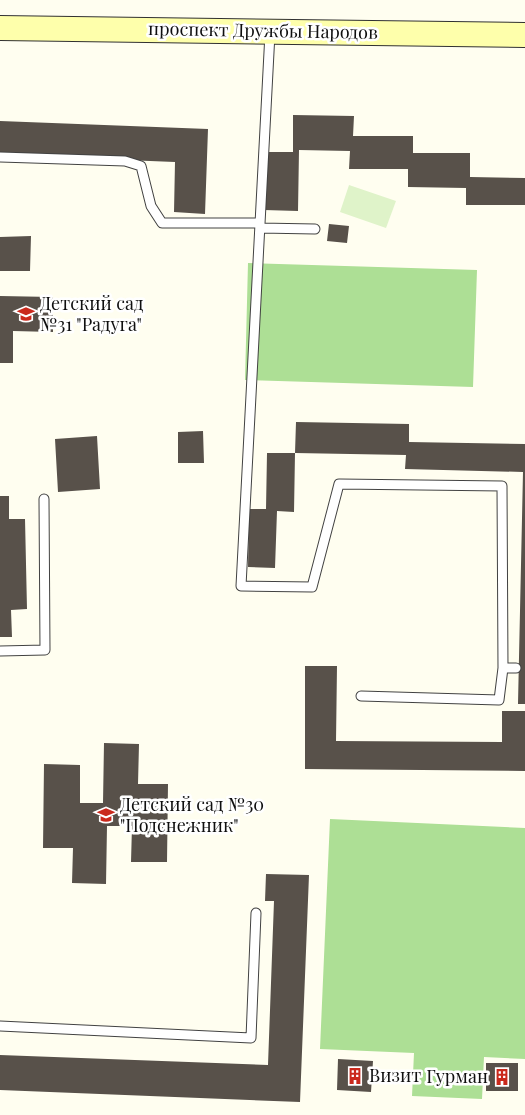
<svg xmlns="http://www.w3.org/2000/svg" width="525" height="1115" font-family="'Playfair Display',serif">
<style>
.forest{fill:#addf95}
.pitch{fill:#dff3c9}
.building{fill:#58514a}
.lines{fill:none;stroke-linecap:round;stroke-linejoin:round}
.service-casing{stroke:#424242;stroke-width:11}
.secondary-casing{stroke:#313131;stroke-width:26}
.service{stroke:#fff;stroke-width:9}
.secondary{stroke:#feffab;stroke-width:24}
.labels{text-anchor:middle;stroke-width:5;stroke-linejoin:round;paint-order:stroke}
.street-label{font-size:18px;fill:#0f0f0f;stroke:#fff}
.poi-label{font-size:18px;fill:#0f0f0f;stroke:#fff;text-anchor:start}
</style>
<rect width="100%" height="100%" fill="#fffef0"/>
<path class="forest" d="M248,263L477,270L473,387L245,380Z
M330,819L525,828V1059L484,1057L482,1099L412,1096L414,1053L320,1049Z"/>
<path class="pitch" d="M349,185L396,201L386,228L340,212Z"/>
<path class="building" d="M293,115L354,116L353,136H413V153H470V177L525,178V205H466V188L408,187V169H349L350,151L299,150L298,211L264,210V152H293Z
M0,121L208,129L205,214L174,212L175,162L0,155Z
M329,224L349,226L347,243L327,241Z
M31,236L30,271H0V237Z
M0,296L53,297V332L13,331V363H0Z
M296,422L409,424V442L525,444V704H518L523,472L405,469L406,455L295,453Z
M203,431L204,463H178V432Z
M97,436L100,489L58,492L55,439Z
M267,453H295L294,512L277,511L275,568L248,567L249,509H266Z
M0,496H9V519H25L27,609L11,610L12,637H0Z
M305,666H337L336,741L502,742V711H525V771L305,769Z
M104,743L139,744L138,784H168L167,862H131L132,826H107L106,884L72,883L73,848H43L44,764L80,765V803H103Z
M266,874L309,875L300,1102L0,1090V1055L268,1065L274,901H265Z
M338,1059L373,1061L371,1092L337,1090Z
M486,1063H518V1091H486Z"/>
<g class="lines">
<g class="service-casing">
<path id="service" d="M270,33L241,586L312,587L339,484L502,486L503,668H516
M0,157L125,161L141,166L151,206L162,223H260
M260,228L315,229
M0,651L45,650L44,499
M361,696L499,700L503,668
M0,1026L251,1038L256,913"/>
</g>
<g class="secondary-casing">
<path id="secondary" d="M0,28L525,35"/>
</g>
<use href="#service" class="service"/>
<use href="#secondary" class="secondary"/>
</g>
<defs>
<g id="school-bare" transform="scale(1.35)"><path d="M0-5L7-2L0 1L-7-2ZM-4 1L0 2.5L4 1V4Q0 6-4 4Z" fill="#ca291c" stroke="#fff" stroke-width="2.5" paint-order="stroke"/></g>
<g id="building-bare" transform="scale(1.35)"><path d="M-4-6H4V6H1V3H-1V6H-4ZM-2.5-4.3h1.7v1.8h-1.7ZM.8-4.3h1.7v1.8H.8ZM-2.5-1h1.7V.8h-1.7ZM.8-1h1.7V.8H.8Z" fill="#ca291c" stroke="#fff" stroke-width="2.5" paint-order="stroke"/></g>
</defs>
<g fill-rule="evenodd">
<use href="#school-bare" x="26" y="314"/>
<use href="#school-bare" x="106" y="815"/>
<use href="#building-bare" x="355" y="1076"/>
<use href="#building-bare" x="502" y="1077"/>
</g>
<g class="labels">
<g class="street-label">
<text transform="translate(263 31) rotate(1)" y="6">проспект Дружбы Народов</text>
</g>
<g class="poi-label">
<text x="40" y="310">Детский сад<tspan x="40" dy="21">№31 "Радуга"</tspan></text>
<text x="120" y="811">Детский сад №30<tspan x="120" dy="21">"Подснежник"</tspan></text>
<text x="369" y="1082">Визит</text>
<text x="488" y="1083" text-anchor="end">Гурман</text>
</g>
</g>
</svg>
